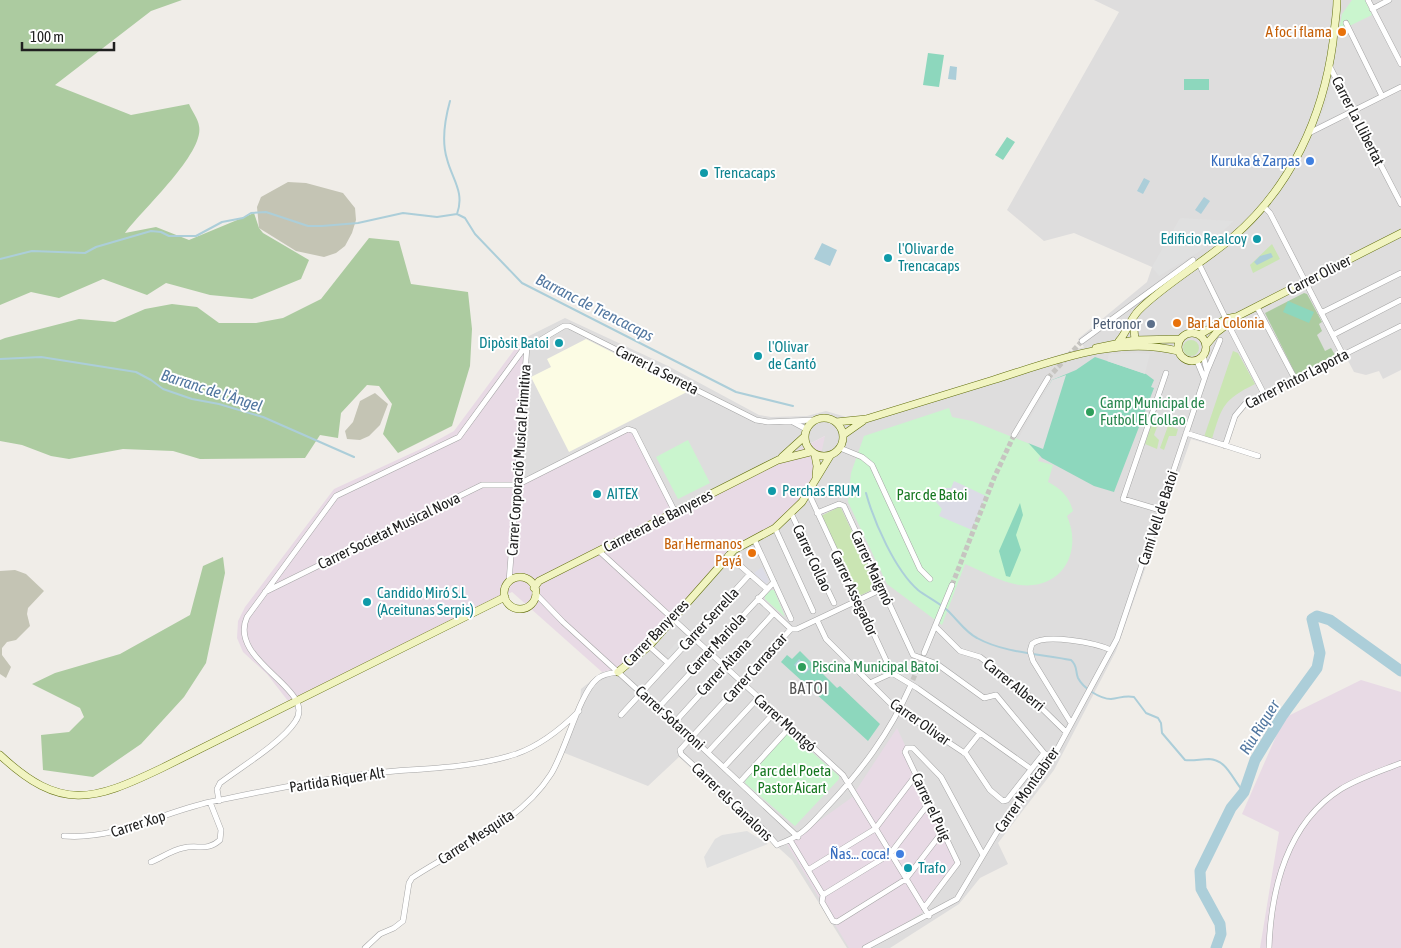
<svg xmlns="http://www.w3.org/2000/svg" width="1401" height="948" font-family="'Asap Condensed',sans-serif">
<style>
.residential{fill:#dedddd}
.industrial{fill:#e8dae5}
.education{fill:#fcfce4}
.construction{fill:#c4c4b4}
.grass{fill:#cae5b3}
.forest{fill:#accba0}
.park{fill:#caf5ce}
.pitch{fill:#8dd7bd}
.parking{fill:#e0e0e0}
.plaza{fill:#dcdce6}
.water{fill:#acced9}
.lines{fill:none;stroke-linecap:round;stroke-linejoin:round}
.stream{stroke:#acced9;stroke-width:2}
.river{stroke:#acced9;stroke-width:11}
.street-tunnel{stroke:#c6c4c0;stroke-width:5;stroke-dasharray:5 2.5;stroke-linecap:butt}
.street-casing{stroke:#a4a4a4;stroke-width:6}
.secondary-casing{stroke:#63700f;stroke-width:8}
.street{stroke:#fff;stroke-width:5}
.secondary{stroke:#f1f4c1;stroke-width:7}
.food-dot{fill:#e8710a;stroke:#fff;stroke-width:2}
.shop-dot{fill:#3f7fe0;stroke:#fff;stroke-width:2}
.culture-dot{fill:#0f9aa8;stroke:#fff;stroke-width:2}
.service-dot{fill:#5c6f8a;stroke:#fff;stroke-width:2}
.leisure-dot{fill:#2e9e5b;stroke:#fff;stroke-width:2}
.labels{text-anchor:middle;stroke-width:4;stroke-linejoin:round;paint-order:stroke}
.food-label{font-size:15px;fill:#c56008;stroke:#fff;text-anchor:end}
.street-label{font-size:15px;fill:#202020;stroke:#fff}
.shop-label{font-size:15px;fill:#366cbe;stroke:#fff;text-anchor:end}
.culture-label{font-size:15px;fill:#0d838f;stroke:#fff;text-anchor:start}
.service-label{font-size:15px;fill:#4e5e75;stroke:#fff;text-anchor:end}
.leisure-label{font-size:15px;fill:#27864d;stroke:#fff;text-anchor:start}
.park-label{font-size:15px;fill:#167720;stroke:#fff}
.water-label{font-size:16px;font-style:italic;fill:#5277a0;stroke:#fff}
.neighbourhood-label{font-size:16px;letter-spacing:1px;fill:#535353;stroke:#fff}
</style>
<rect width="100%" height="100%" fill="#f0ede8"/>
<path class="residential" d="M1094,0H1401V370L1383,379L1379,371L1366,375L1354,372L1345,355L1245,407L1238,416L1226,449L1191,439L1116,651L1054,770L998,843L1008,864L980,878L959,904L890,948H847L792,860L679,757L648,786L562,752L579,712L581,689L602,672L627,666L825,436L675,512L517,485L529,336L565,318L668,366L759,415L771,417L807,416L826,411L846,417L868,416L1084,347L1078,339L1147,282L1152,267L1074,233L1044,241L1007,210L1119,12Z"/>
<path class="industrial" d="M529,336L517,485L632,427L675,512L825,436L814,487L775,528L737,548L627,666L602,672L512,592L288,701L267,674L243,652L237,638L238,621L245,607L334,489L425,447L454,431L523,338Z
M1361,680L1401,692V948H1260L1279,832L1242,814L1284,718Z
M897,728L960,863L923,912L866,948H849L787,844L851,798Z"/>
<path class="education" d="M586,339L689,391L569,452L531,377L551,367L547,359Z"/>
<path class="construction" d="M288,182L306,183L343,193L355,208L356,220L352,233L345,246L336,253L324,257L296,251L259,228L257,207L261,197Z
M375,393L388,404L380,425L369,436L360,440L347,439L345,431L353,422L360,401Z
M15,570L26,574L44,591L28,608L27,614L30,626L16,640L7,642L2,648V655L11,667L6,678L0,674V571Z"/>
<path class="grass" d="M1272,244L1280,259L1253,273L1250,265Z
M1183 348a8 8 0 1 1 16 0a8 8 0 1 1-16 0Z
M1233,351L1238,353L1255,384C1223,400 1222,406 1212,439L1204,437Z
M1153,420L1159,422L1154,435L1159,440L1157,449L1145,444Z
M1168,426L1178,429L1176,436H1169L1164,450L1160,448Z
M839,507L841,508L878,587L861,595L858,594L821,516Z"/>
<path class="forest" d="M0,0H182L151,11L55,85L131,115L189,104C192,111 198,119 199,126C205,153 141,211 125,233L156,227L189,240L254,213L259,228L263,233L309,260L301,279L252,299L210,295L166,283L147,295L103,279L59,298L31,292L0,305Z
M369,238L399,241L411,284L468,292L472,329L470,366L452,426L398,453L383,434L392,404L379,386L367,385L341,413L338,438L320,435L305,458L200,459L173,451L123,449L69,459L51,456L22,445L0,441V340L5,338L79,319L115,322L145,309L172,304L197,307L219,323H256L283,318L321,299Z
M1304,293L1307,294L1322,322L1319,324L1322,331L1317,335L1325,351L1331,348L1335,355L1296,375L1265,313Z
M223,557L225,573L206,663L184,697L141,744L93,777L43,770L41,735L69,732L84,717L80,708L32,684L55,673L120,654L190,615L203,566Z"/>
<path class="park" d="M1352,0H1365L1372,15L1339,31L1342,14Z
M949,408L952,417L972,421L1043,449L1038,461L1053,465L1048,482C1061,489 1069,496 1073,511L1067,516C1083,552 1062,590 1020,585C1002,583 982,571 965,564L942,625L887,584L848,502L851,473L864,436Z
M688,440L710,483L678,499L656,457Z
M771,590H774L785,617L765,599V596Z
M789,732L839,776V779L795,826L745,783L746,779Z"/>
<path class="pitch" d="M928,53L944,55L939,87L923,85Z
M1184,79H1209V90H1184Z
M1007,137L1015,142L1003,160L995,155Z
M1288,301L1314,312L1309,323L1283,312Z
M1095,357L1146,374L1154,380L1151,387L1154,388L1114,492L1094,486L1042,458L1022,436L1052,380L1076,370Z
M1020,503L1023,515L1016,535L1021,550L1010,577L1006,576L999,551Z
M800,651L837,688L840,686L880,724L868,741L781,662L787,655L792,659Z"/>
<path class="parking" d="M1333,78L1349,110L1317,124L1325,107Z
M1180,218L1234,221L1200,251L1159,276L1152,267Z
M1136,353L1150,354L1145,374L1107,361L1109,354Z
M1066,375L1043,449L1018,439L1052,380Z
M680,639L684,642L670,657L666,654Z
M747,831L768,844L707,868L704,857L715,839L722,835Z"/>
<path class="plaza" d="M954,481L986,496L972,530L939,516L942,509L936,502V494L943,488H951Z
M762,567L769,581L766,584L754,573Z"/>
<path class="water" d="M950,66L957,67L956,80L948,79Z
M1144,178L1150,181L1143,194L1137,191Z
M1204,197L1210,201L1201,214L1195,210Z
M822,243L837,250L830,266L814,259Z
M1271,253L1273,257L1257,265L1254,262L1260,256Z
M799,659L810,669L804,674L794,665Z"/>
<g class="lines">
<path class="stream" d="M450,101C445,119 441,140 447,159C452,179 465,192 457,214
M0,259L32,251L85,253L96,247L151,231L161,232L169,236H196L222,222L243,218L251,213L266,212L308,226H322L358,223L403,213L437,217L457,214L465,218L475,234L522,283L736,392L793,406
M0,359L41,357L136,372L151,380L163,389L192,399L219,404L263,417L354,457
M866,493C874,522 895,570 918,590C927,597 938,602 947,610C957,619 965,632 977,638C1004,653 1041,654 1071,660C1078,666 1075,671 1078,678C1083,688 1100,699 1111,699C1120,698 1125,695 1134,697L1146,713L1158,718L1161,723L1162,733L1185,760C1193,761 1201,759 1209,759C1228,760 1232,780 1244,792"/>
<path class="river" d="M1216,948L1221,934L1220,924L1201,889L1200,871L1231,808L1244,792L1255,760L1282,716L1317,668L1320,653L1312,619L1317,616L1330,620L1401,671"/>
<path class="street-tunnel" d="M1048,378L1082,341
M952,585L994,478L1014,435
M910,687L923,655"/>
<g class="street-casing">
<path id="street" d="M1368,0L1401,64
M1372,9L1389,0
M1346,23L1382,96
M1329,65L1401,204
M1309,133L1401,87
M1264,207L1270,213L1343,355
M1199,264L1226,319
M1257,307L1295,379
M1321,313L1401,273
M1228,324L1264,394
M1333,335L1401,300
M1082,341L1193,260
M1197,361L1204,378
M1207,371L1220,340
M793,422L806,429
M1186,433L1258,456
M1014,435L1048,378
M1225,446L1235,416L1245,404L1401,326
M840,448L862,457L872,465L920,569L930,579
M809,494L892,673L917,688L1031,769
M1160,510L1123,499L1166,373
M791,513L834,603
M817,513L839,504L844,506L913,655L937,664L984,698L996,695L1044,753L1052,758
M775,528L813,611
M754,539L791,619
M599,551L843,775L929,916
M728,555L767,589
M509,582L527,346
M265,592L482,485H517L628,429L634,431L675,512
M535,593L563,622L641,693L646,695L798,837
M758,598L791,629
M817,620L826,639L892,705L966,754L990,790L1003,801L1007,800L1044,753
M935,626L960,651L980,657L1022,689L1066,732
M649,646L668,663
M924,653L952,585
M870,683L892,673
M659,707L774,582
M621,715L750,574
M675,722L774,613
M1071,723L1033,661L1030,651L1032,644C1045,633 1096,643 1111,650
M708,752L758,698
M964,753L980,733
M724,767L774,713
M740,782L790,727
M219,801L217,789L220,783C241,767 281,743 295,722C319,689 227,662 247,617L336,496L459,437L522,351L564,326H569L756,420L768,422L814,420
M64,836C117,840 160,813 210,802C264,791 320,779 374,773C423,768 469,769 516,754C539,746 562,728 579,711
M790,840L823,895L822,902L833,921L837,922L906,879L943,831
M779,844C804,835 809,826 827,807C862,770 889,734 910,687
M777,845L764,830L681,754L680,750L791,629H797L882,589
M151,862C161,858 172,850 183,848C197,844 207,852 220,840L221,830L210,802
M808,870L875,829L916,775
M823,895L890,854L929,803
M924,908L958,863L905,752L907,748H913L941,777L983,855
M365,948L380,934L394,928L403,921L409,883L412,878C459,847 520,823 551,774C566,750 579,694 597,679C603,674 611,673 618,672
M865,948L957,899L997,832L1051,761L1117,639L1207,371L1203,355
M1269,948C1271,889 1287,823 1341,789C1359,778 1381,771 1401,763"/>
</g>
<g class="secondary-casing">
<path id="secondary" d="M1133,319L1135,340
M1178 347a14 14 0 1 1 28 0a14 14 0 1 1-28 0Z
M1199,335L1226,319L1235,317
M1119,341C1127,332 1130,319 1139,310C1165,284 1204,262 1233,237C1291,187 1323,117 1333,42C1334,28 1337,14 1337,0
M1206,345L1217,332L1238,316L1401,233
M1096,348L1135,340L1180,339
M805 437a19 19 0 1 1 38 0a19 19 0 1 1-38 0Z
M836,422L866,419C908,406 951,393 993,380C1051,362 1117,335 1178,351
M843,435L863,421
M815,455L817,466L816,476
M782,457L804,437
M504 593a16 16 0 1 1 32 0a16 16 0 1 1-32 0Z
M534,588L539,581L778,460L810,452
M618,672L649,646L734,550L775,528L802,502L830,456
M0,755C61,812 93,801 162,768L505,597"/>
</g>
<use href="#street" class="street"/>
<use href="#secondary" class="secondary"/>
</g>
<g class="food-dot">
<circle cx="1342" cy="32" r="5"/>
<circle cx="1177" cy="323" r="5"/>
<circle cx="752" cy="553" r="5"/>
</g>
<g class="shop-dot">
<circle cx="1310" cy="161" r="5"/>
<circle cx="900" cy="854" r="5"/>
</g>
<g class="culture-dot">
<circle cx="704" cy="173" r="5"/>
<circle cx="1257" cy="239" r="5"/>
<circle cx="888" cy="258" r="5"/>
<circle cx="559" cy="343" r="5"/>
<circle cx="758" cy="356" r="5"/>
<circle cx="772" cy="491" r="5"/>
<circle cx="597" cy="494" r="5"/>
<circle cx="367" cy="602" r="5"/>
<circle cx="908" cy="868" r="5"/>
</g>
<circle class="service-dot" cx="1151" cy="324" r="5"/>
<g class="leisure-dot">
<circle cx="1090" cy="412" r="5"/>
<circle cx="802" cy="667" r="5"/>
</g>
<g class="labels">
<g class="food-label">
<text x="1332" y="37">A foc i flama</text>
<text x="1187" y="328" text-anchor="start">Bar La Colonia</text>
<text x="742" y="549">Bar Hermanos<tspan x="742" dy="17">Payá</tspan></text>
</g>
<g class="street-label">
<text transform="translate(1358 121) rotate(63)" y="5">Carrer La Llibertat</text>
<text transform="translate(1319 275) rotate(-27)" y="5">Carrer Oliver</text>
<text transform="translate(657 370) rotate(27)" y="5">Carrer La Serreta</text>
<text transform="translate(1297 379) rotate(-27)" y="5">Carrer Pintor Laporta</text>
<text transform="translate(519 460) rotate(-86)" y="5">Carrer Corporació Musical Primitiva</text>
<text transform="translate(1158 518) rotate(-72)" y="5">Camí Vell de Batoi</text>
<text transform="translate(658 521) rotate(-27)" y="5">Carretera de Banyeres</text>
<text transform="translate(389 531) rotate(-26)" y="5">Carrer Societat Musical Nova</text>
<text transform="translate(812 558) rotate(65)" y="5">Carrer Collao</text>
<text transform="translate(872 568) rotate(65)" y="5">Carrer Maigmó</text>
<text transform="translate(854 593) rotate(65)" y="5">Carrer Assegador</text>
<text transform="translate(709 619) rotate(-47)" y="5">Carrer Serrella</text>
<text transform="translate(656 633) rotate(-46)" y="5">Carrer Banyeres</text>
<text transform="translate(716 644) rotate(-47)" y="5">Carrer Mariola</text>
<text transform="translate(724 667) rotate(-47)" y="5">Carrer Aitana</text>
<text transform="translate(755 668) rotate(-48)" y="5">Carrer Carrascar</text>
<text transform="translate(1014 685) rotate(39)" y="5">Carrer Alberri</text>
<text transform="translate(670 718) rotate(42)" y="5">Carrer Sotarroni</text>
<text transform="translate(920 722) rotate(35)" y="5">Carrer Olivar</text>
<text transform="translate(785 723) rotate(42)" y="5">Carrer Montgó</text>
<text transform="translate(337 780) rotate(-9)" y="5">Partida Riquer Alt</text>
<text transform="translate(1027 790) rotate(-55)" y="5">Carrer Montcabrer</text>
<text transform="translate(732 802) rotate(44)" y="5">Carrer els Canalons</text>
<text transform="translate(931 807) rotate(65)" y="5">Carrer el Puig</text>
<text transform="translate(138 824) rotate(-18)" y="5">Carrer Xop</text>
<text transform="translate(476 837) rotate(-33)" y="5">Carrer Mesquita</text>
</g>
<g class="shop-label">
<text x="1300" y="166">Kuruka &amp; Zarpas</text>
<text x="890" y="859">Ñas... coca!</text>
</g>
<g class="culture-label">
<text x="714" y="178">Trencacaps</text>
<text x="1247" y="244" text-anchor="end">Edificio Realcoy</text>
<text x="898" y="254">l'Olivar de<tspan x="898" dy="17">Trencacaps</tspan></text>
<text x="549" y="348" text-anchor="end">Dipòsit Batoi</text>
<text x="768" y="352">l'Olivar<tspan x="768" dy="17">de Cantó</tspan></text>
<text x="782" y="496">Perchas ERUM</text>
<text x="607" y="499">AITEX</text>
<text x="377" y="598">Candido Miró S.L<tspan x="377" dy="17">(Aceitunas Serpis)</tspan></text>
<text x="918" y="873">Trafo</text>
</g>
<g class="service-label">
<text x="1141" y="329">Petronor</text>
</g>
<g class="leisure-label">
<text x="1100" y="408">Camp Municipal de<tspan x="1100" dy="17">Futbol El Collao</tspan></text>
<text x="812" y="672">Piscina Municipal Batoi</text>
</g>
<g class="park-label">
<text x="932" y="500">Parc de Batoi</text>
<text x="792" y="776">Parc del Poeta<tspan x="792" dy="17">Pastor Aicart</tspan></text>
</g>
<g class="water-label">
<text transform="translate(595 307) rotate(27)" y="6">Barranc de Trencacaps</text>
<text transform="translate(212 390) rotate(18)" y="6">Barranc de l'Àngel</text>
<text transform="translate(1259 727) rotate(-58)" y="6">Riu Riquer</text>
</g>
<g class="neighbourhood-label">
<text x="809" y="694">BATOI</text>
</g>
</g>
<path d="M22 42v8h92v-8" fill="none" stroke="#202020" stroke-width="2.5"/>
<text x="30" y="42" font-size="15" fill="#202020" stroke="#ffffff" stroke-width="4" paint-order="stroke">100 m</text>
</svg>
